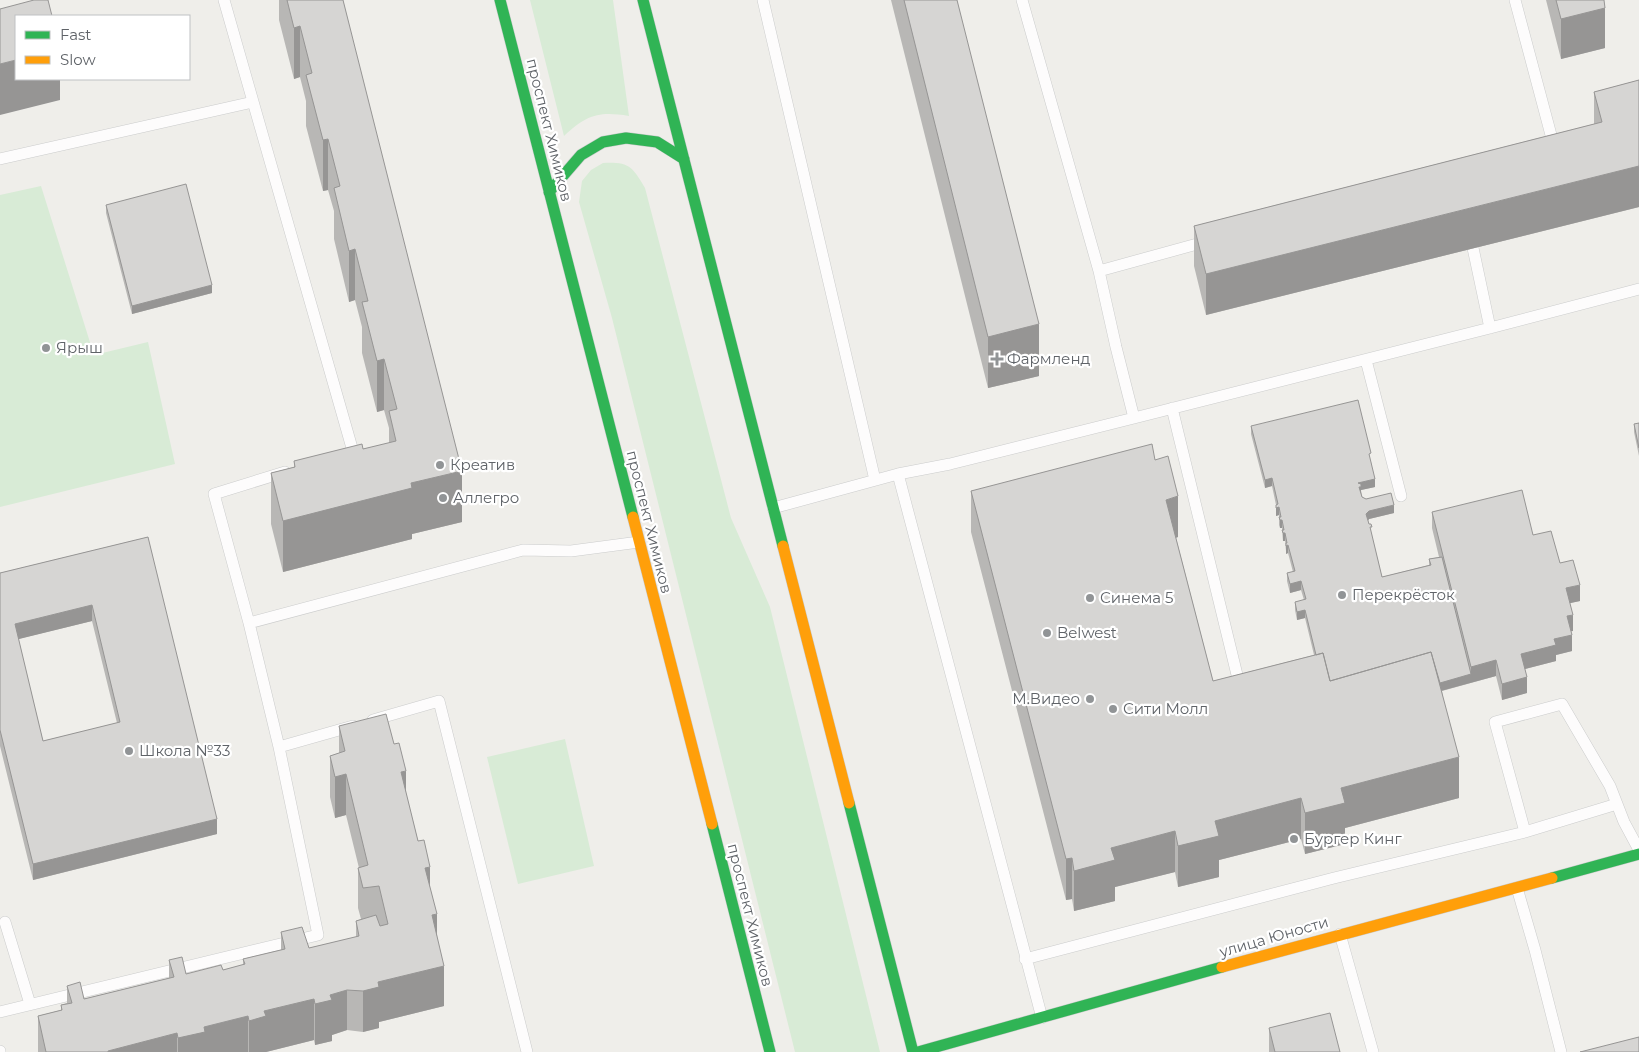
<svg xmlns="http://www.w3.org/2000/svg" width="1639" height="1052" font-family="Montserrat,sans-serif">
<style>
.green{fill:#d8ebd6}
.lines{fill:none;stroke-linecap:round;stroke-linejoin:round}
.lane-casing{stroke:#cbcccc;stroke-width:12}
.fast-casing{stroke:#cacacb;stroke-width:12}
.slow-casing{stroke:#cacacb;stroke-width:12}
.lane{stroke:#fdfcfc;stroke-width:11}
.fast{stroke:#30b455;stroke-width:11}
.slow{stroke:#ff9f0a;stroke-width:11}
.wall{fill:#b8b7b5;fill-rule:evenodd}
.shaded-wall{fill:#969594}
.building{fill:#d6d5d3;stroke:#969594;fill-rule:evenodd}
.poi-dot{fill:#919496;stroke:#fff;stroke-width:2}
.labels{text-anchor:middle;stroke-width:4.5;stroke-linejoin:round;paint-order:stroke}
.street-label{font-size:15px;fill:#5f6368;stroke:#fff}
.poi-label{font-size:15px;fill:#5f6368;stroke:#fff;text-anchor:start}
</style>
<rect width="100%" height="100%" fill="#efeeea"/>
<path class="green" d="M530,0H613L629,116C598,111 587,115 564,136Z
M603,163C629,162 632,166 645,188L731,518L770,607L880,1052H795L612,318L579,202L582,181L591,170Z
M41,186L94,355L148,342L175,464L0,507V195Z
M565,739L594,866L518,884L487,757Z"/>
<g class="lines">
<g class="lane-casing">
<path id="lane" d="M224,0L354,455L349,456
M763,0L875,480
M1022,0L1099,271L1116,347L1134,418
M1515,0L1555,150
M0,159L253,102
M1473,248L1490,328
M1099,271L1208,241
M1366,360L1401,496
M1172,408L1239,683
M285,472L214,494L249,623L523,550L571,551L639,542
M898,474L1042,1018
M773,508L898,474L950,464L1134,418L1490,328L1639,289
M249,623L279,747L353,726
M373,720L439,701L527,1052
M1617,804L1525,832L1495,722L1562,704L1610,786L1624,822L1639,850
M1517,888L1535,950L1561,1052
M5,922L30,1004
M1340,934L1373,1052
M1025,959L1334,878L1525,832
M0,1012L318,935L279,747
M0,1051V1052"/>
</g>
<g class="fast-casing">
<path id="fast" d="M500,0L633,517
M643,0L783,546
M549,192L581,155L603,142L626,138L657,142L684,159
M849,803L913,1052
M712,824L770,1052
M1552,878L1639,854
M918,1052L1222,967"/>
</g>
<g class="slow-casing">
<path id="slow" d="M633,517L712,824
M783,546L849,803
M1222,967L1552,878"/>
</g>
<use href="#lane" class="lane"/>
<use href="#fast" class="fast"/>
<use href="#slow" class="slow"/>
</g>
<path class="wall" d="M279,0H343L462,522L412,534V539L283,572L271,524V473L294,467V461L363,449L389,443V428L384,410L377,412L362,353V327L355,300L349,302L334,239V211L328,190L323,191L306,126V101L300,77L294,79L279,20Z
M891,0H957L1039,376L988,388Z
M1546,0H1604L1605,48L1561,59Z
M1639,80V207L1206,315L1194,266V226L1594,124V92Z
M106,205L212,293L132,314L106,213Z
M1639,423V456L1634,432V424Z
M1251,426L1371,462L1375,487L1361,490L1362,497L1394,513L1369,519L1368,521L1382,577L1429,565V559L1439,557L1432,528V512L1533,535L1560,563L1580,601L1570,603L1573,631H1571L1572,651L1556,655V661L1525,669L1527,693L1502,700L1496,676L1442,691L1459,798L1345,828V844L1305,854L1301,839L1219,860V877L1178,887L1175,872L1115,887V901L1074,911L1072,899L1066,900L971,532V491L1155,460L1178,537L1176,538L1213,681L1314,655L1305,618L1297,620L1295,610V602L1304,600L1301,590L1290,593L1287,581V573L1293,572L1288,553L1286,554V551L1285,541H1283L1282,530V528H1280L1279,525V515L1276,516V505L1272,486L1265,488L1251,434Z
M148,537L217,834L33,880L0,746V573ZM92,621L117,723L43,741L18,639Z
M339,726L406,793L430,889L437,935L444,1006L379,1022V1028L363,1032L347,1030L332,1035V1041L315,1045L314,1040L266,1052H38V1016L61,1010V1005L67,1003V986L84,999L169,978V960L186,974L223,970L243,965V959L281,950V932L309,948L356,937V921L361,919L358,908V868H359L346,815L335,818L330,797V756L339,753Z
M1269,1028L1340,1052H1269Z"/>
<path class="shaded-wall" d="M1605,8V48L1561,59V19Z
M300,26V77L294,79V28Z
M16,60V79H60V100L0,115V64Z
M328,139V190L323,191V140Z
M1639,166V207L1206,315V274Z
M355,249V300L349,302V251Z
M212,285V293L132,314V306Z
M1039,324V376L988,388V337Z
M384,359V410L377,412V361Z
M462,471V522L412,534V539L283,572V521L411,483Z
M1272,478V486L1265,488V480Z
M1375,479V487L1361,490V495L1358,483Z
M1178,496V537L1166,540V500Z
M1394,505V513L1369,519L1366,523V514L1369,511Z
M1279,507V515L1276,516V508Z
M1280,520H1282V528H1280Z
M1283,533H1285V541H1283Z
M1288,545V553L1286,554V546Z
M1301,581V590L1290,593V584Z
M1580,585V601L1566,604V588Z
M92,605V621L15,640V624Z
M1305,610V618L1297,620V612Z
M1573,615V631L1567,632V616Z
M1572,635V651L1556,655V661L1521,670V654L1554,639Z
M1496,660V676L1330,721V713L1471,674V667Z
M1527,677V693L1502,700V684Z
M1459,757V798L1345,828V844L1305,854V813L1341,788Z
M406,771V811L401,772Z
M346,774V815L335,818V777Z
M1301,798V839L1219,860V877L1178,887V846L1215,821Z
M217,819V834L33,880V864Z
M1175,831V872L1115,887V901L1074,911V871L1111,848Z
M1072,858V899L1066,900V859Z
M430,867V908L425,868Z
M437,914V955L432,915Z
M444,966V1006L379,1022V1028L363,1032V991L378,982Z
M347,990V1030L332,1035V1041L315,1045V1004L330,995Z
M314,999V1040L266,1052H249V1021L264,1011Z
M248,1016V1052H178V1038L204,1027Z
M177,1033V1052H108V1051Z"/>
<path class="building" d="M34,0H48L52,16H16V60L0,64V9Z
M287,0H343L462,471L411,483L412,488L283,521L271,473L295,467L294,461L362,444L363,449L396,441L389,411L397,409L384,359L377,361L362,302L368,301L355,249L349,251L334,188L340,186L328,139L323,140L306,75L312,73L300,26L294,28Z
M904,0H957L1039,324L988,337Z
M1556,0H1604L1605,8L1561,19Z
M1639,80V166L1206,274L1194,226L1602,122L1594,92Z
M186,184L212,285L132,306L106,205Z
M1358,400L1371,453L1369,454L1375,479L1358,483L1361,484V487H1359L1362,497L1366,499L1391,493L1394,505L1369,511L1366,514L1369,524H1371L1372,527H1370L1382,577L1431,565L1429,559L1442,557L1471,674L1440,683L1431,652L1330,681L1323,653L1316,655L1305,610L1297,612L1295,602L1306,599L1301,581L1290,584L1287,573L1295,571L1288,545L1286,546V543H1287L1285,533H1283L1282,530H1284L1282,520H1280L1279,517H1281L1279,507L1276,508V505L1278,504L1272,478L1265,480L1251,426Z
M1639,423V448L1634,424Z
M1152,444L1155,460L1168,456L1178,496L1166,500L1213,681L1323,653L1330,681L1431,652L1459,757L1341,788L1345,803L1305,813L1301,798L1215,821L1219,836L1178,846L1175,831L1111,848L1115,860L1074,871L1072,858L1066,859L971,491Z
M1522,490L1533,535L1551,531L1560,563L1573,560L1580,585L1566,588L1573,615L1567,616L1572,635L1554,639L1556,645L1521,654L1527,677L1502,684L1496,660L1471,667L1432,512Z
M148,537L217,819L33,864L0,730V573ZM92,605L120,722L43,741L15,624Z
M386,714L394,744L399,743L406,771L401,772L418,841L424,840L430,867L425,868L437,914L432,915L444,966L378,982L379,987L363,991L347,990L330,995L332,1000L315,1004L314,999L264,1011L266,1016L249,1021L248,1016L204,1027L205,1032L178,1038L177,1033L108,1051V1052H46L38,1016L62,1010L61,1005L72,1003L67,986L80,982L84,999L174,977L169,960L182,957L186,974L221,965L223,970L245,964L243,959L285,949L281,932L302,927L309,948L359,936L356,921L376,915L380,926L388,924L379,886L363,888L358,868L368,865L346,774L335,777L330,756L345,751L339,726Z
M1330,1013L1340,1052H1275L1269,1028Z
M1639,1037V1052H1580Z"/>
<g class="poi-dot">
<circle cx="46" cy="348" r="5"/>
<path d="M994.5 351.5h5v5h5v5h-5v5h-5v-5h-5v-5h5z"/>
<circle cx="440" cy="465" r="5"/>
<circle cx="443" cy="498" r="5"/>
<circle cx="1342" cy="595" r="5"/>
<circle cx="1090" cy="598" r="5"/>
<circle cx="1047" cy="633" r="5"/>
<circle cx="1090" cy="699" r="5"/>
<circle cx="1113" cy="709" r="5"/>
<circle cx="129" cy="751" r="5"/>
<circle cx="1294" cy="839" r="5"/>
</g>
<g class="labels">
<g class="street-label">
<text transform="translate(549 130) rotate(76)" y="5">проспект Химиков</text>
<text transform="translate(649 522) rotate(76)" y="5">проспект Химиков</text>
<text transform="translate(750 915) rotate(76)" y="5">проспект Химиков</text>
<text transform="translate(1274 937) rotate(-16)" y="5">улица Юности</text>
</g>
<g class="poi-label">
<text x="56" y="353">Ярыш</text>
<text x="1007" y="364">Фармленд</text>
<text x="450" y="470">Креатив</text>
<text x="453" y="503">Аллегро</text>
<text x="1352" y="600">Перекрёсток</text>
<text x="1100" y="603">Синема 5</text>
<text x="1057" y="638">Belwest</text>
<text x="1080" y="704" text-anchor="end">М.Видео</text>
<text x="1123" y="714">Сити Молл</text>
<text x="139" y="756">Школа №33</text>
<text x="1304" y="844">Бургер Кинг</text>
</g>
</g>
<rect x="15" y="15" width="175" height="65" fill="#ffffff" stroke="#bfc1c3"/>
<rect x="25" y="31" width="25" height="8" fill="#30b455" stroke="#bfc1c3"/>
<text x="60" y="40" font-size="15" fill="#5f6368">Fast</text>
<rect x="25" y="56" width="25" height="8" fill="#ff9f0a" stroke="#bfc1c3"/>
<text x="60" y="65" font-size="15" fill="#5f6368">Slow</text>
</svg>
